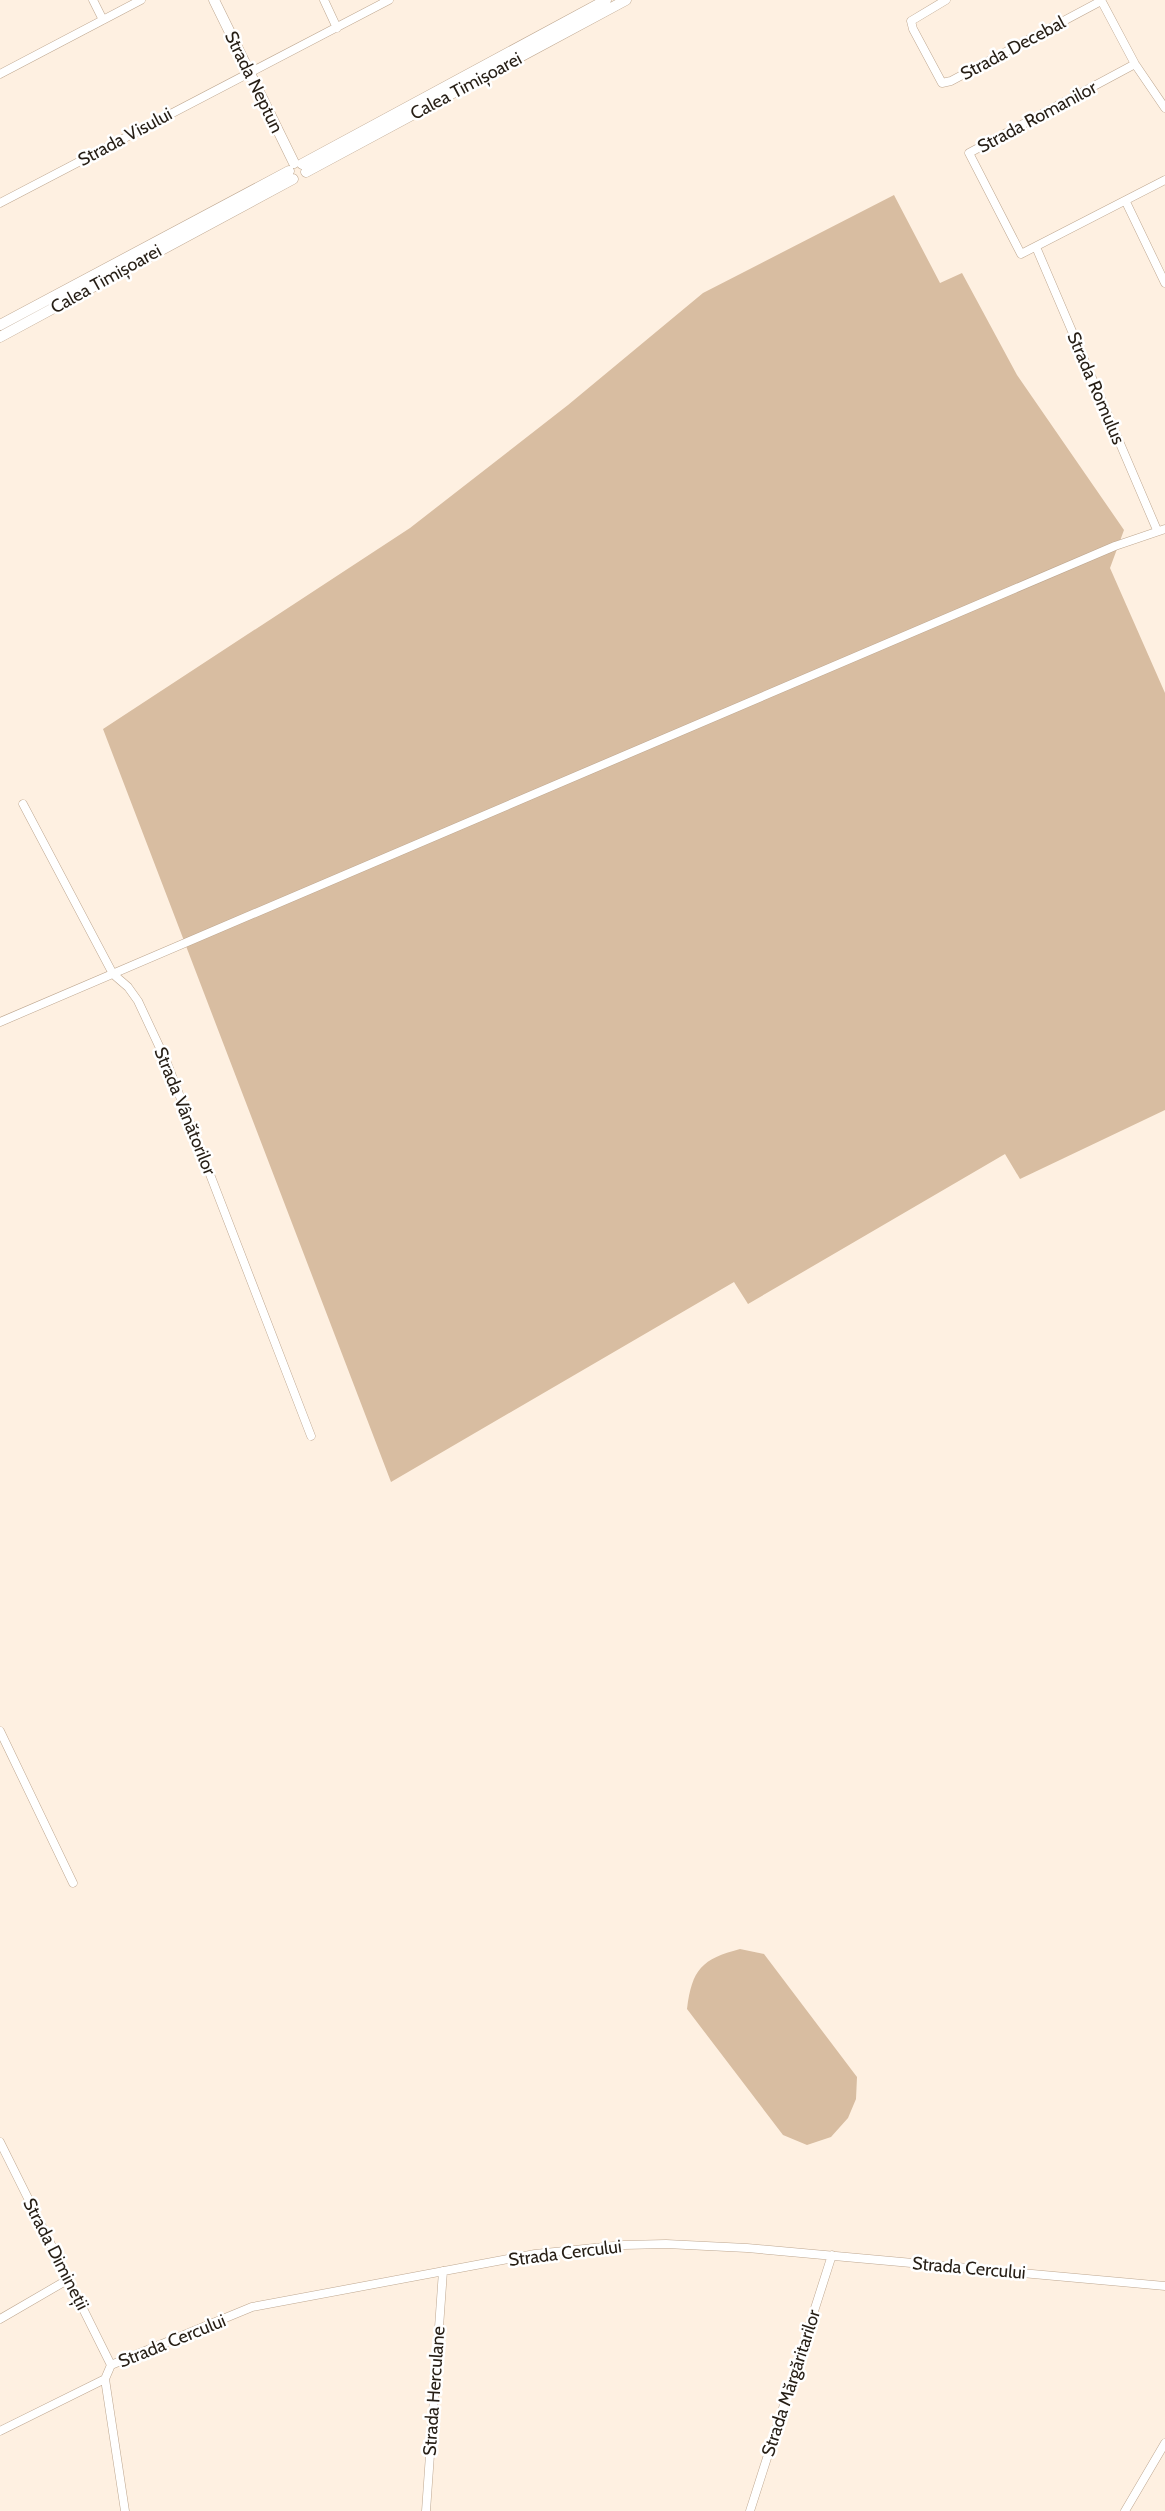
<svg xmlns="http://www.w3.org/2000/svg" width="1165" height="2511" font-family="Cabin,sans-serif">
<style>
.green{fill:#d8bda1}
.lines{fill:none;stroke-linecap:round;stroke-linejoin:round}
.street-casing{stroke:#bea790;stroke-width:9}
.secondary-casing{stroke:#bea790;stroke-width:11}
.street{stroke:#fff;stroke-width:8}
.secondary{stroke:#fff;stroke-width:10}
.labels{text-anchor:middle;stroke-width:5;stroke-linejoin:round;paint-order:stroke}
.street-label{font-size:18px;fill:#261e15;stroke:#fff}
</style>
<rect width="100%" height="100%" fill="#fef0e1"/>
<path class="green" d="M894,195L940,283L962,273L1017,375L1124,530L1110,568L1165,693V1110L1020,1179L1005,1154L748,1304L734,1282L391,1482L103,729L410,528L568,405L703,293Z
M740,1949L764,1954L857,2077L856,2099L848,2118L831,2137L807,2145L783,2135L687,2009C692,1969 702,1959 740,1949Z"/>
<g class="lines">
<g class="street-casing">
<path id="street" d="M93,0L103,20
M324,0L337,28
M946,0L911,21L913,29L942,83L951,81L1101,1
M1101,0L1135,64L1165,108
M1135,64L969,153L1021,254L1165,180
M0,74L141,0
M1126,202L1165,283
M0,203L389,0
M1036,247L1157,530
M23,804L113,974L128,987L138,1001L167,1063L311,1436
M0,1022L1115,546L1165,529
M0,1731L73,1883
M0,2142L111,2365
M0,2319L69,2279
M105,2379L125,2511
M0,2431L105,2379L111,2365L252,2307L535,2254L624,2245L666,2244L747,2248L1165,2286
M426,2511L443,2271
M750,2511L832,2255
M1125,2511L1165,2443"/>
</g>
<g class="secondary-casing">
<path id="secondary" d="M214,0L294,163
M302,164L606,0
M306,172L626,0
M0,325L289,171
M0,337L293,179"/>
</g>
<use href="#street" class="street"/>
<use href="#secondary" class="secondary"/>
</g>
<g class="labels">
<g class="street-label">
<text transform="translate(1013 48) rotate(-28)" y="6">Strada Decebal</text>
<text transform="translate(254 82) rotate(64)" y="6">Strada Neptun</text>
<text transform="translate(466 86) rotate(-28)" y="6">Calea Timișoarei</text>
<text transform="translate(1037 117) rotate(-28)" y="6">Strada Romanilor</text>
<text transform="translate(125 137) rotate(-28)" y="6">Strada Visului</text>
<text transform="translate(106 279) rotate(-29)" y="6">Calea Timișoarei</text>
<text transform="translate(1096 388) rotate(67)" y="6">Strada Romulus</text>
<text transform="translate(185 1111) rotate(68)" y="6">Strada Vânătorilor</text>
<text transform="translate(565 2253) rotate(-7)" y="6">Strada Cercului</text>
<text transform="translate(56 2254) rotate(63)" y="6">Strada Dimineții</text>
<text transform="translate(969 2268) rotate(5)" y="6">Strada Cercului</text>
<text transform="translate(172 2341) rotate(-22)" y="6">Strada Cercului</text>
<text transform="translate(791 2383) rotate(-72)" y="6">Strada Mărgăritarilor</text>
<text transform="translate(434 2391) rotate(-86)" y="6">Strada Herculane</text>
</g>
</g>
</svg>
